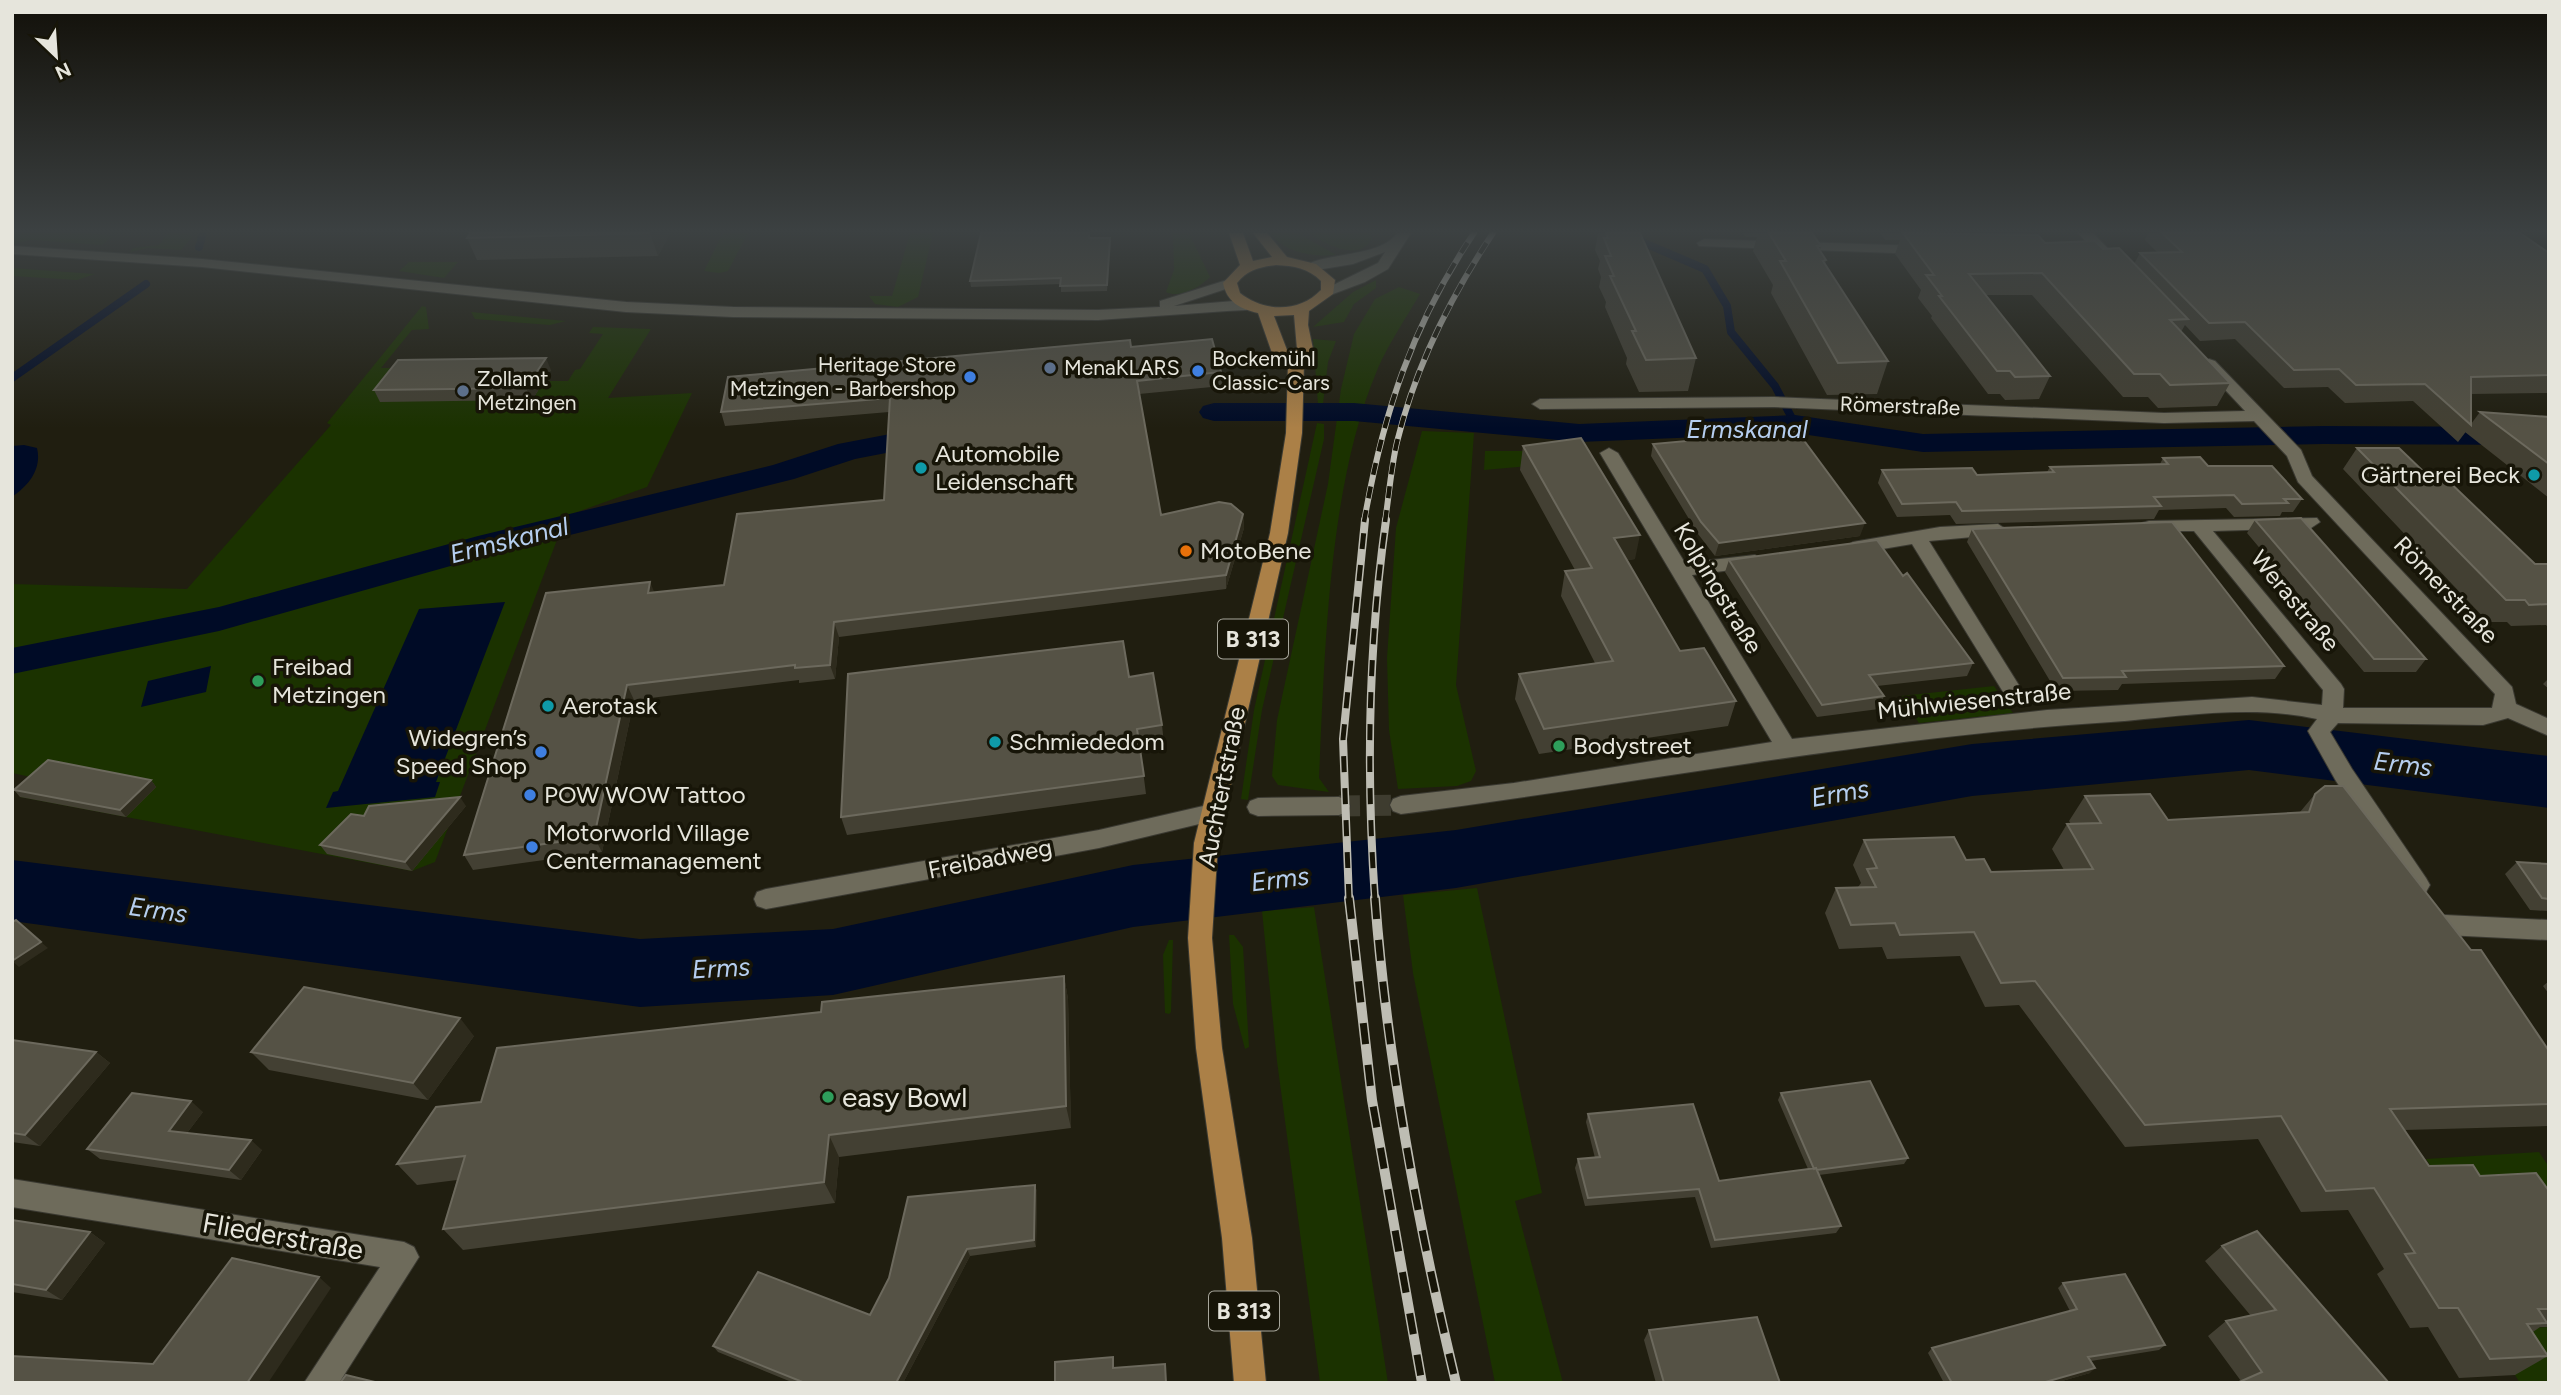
<svg xmlns="http://www.w3.org/2000/svg" width="2561" height="1395" font-family="Figtree,sans-serif">
<style>
.green{fill:#1b3200}
.water{fill:#000b26}
.lines{fill:none;stroke-linecap:round;stroke-linejoin:round}
.stream{stroke:#000b26;stroke-width:8}
.canal{fill:#000b26;fill-rule:evenodd}
.river{fill:#000b26;fill-rule:evenodd}
.street-tunnel{stroke:#3e3c2f;stroke-width:21;stroke-dasharray:21 10;stroke-linecap:butt}
.street-casing{stroke:#3a3931;stroke-width:2}
.secondary-casing{stroke:#3a3931;stroke-width:2}
.primary-casing{stroke:#3a3931;stroke-width:2}
.street{fill:#6e6b5b;fill-rule:evenodd}
.secondary{fill:#6e6b5b;fill-rule:evenodd}
.primary{fill:#ab8047;fill-rule:evenodd}
.rail-far2-casing{stroke:#bebdb3;stroke-width:6}
.rail-far1-casing{stroke:#bebdb3;stroke-width:8}
.rail-casing{stroke:#bebdb3;stroke-width:10}
.rail-far2{stroke:#171508;stroke-width:4.5;stroke-dasharray:12;stroke-linecap:butt}
.rail-far1{stroke:#171508;stroke-width:5;stroke-dasharray:16;stroke-linecap:butt}
.rail{stroke:#171508;stroke-width:7;stroke-dasharray:21;stroke-linecap:butt}
.wall{fill:#434033}
.shaded-wall{fill:#2e2b1d}
.building{fill:#555245;stroke:#6c695d;stroke-width:2}
.service-dot{fill:#5c6f8a;stroke:#171508;stroke-width:2.5}
.shop-dot{fill:#3f7fe0;stroke:#171508;stroke-width:2.5}
.culture-dot{fill:#0f9aa8;stroke:#171508;stroke-width:2.5}
.food-dot{fill:#e8710a;stroke:#171508;stroke-width:2.5}
.leisure-dot{fill:#2e9e5b;stroke:#171508;stroke-width:2.5}
.labels{text-anchor:middle;stroke-width:7;stroke-linejoin:round;paint-order:stroke}
.far-poi-label{font-size:21px;fill:#e6e5dc;stroke:#171508;text-anchor:start}
.far-street-label{font-size:21px;fill:#e6e5dc;stroke:#171508}
.shield{fill:#171508;stroke:#a8a79c;stroke-width:2}
.shield-label{font-size:23px;font-weight:bold;fill:#e6e5dc}
.poi-label{font-size:24px;fill:#e6e5dc;stroke:#171508;text-anchor:start}
.street-label{font-size:24px;fill:#e6e5dc;stroke:#171508}
.water-label{font-size:26px;font-style:italic;fill:#b5ceef;stroke:#171508}
.near-poi-label{font-size:28px;fill:#e6e5dc;stroke:#171508;text-anchor:start}
.near-street-label{font-size:28px;fill:#e6e5dc;stroke:#171508}
</style>
<rect width="100%" height="100%" fill="#201e10"/>
<path class="green" d="M12,233H90L113,236L102,245L31,240L13,244Z
M168,233H190L191,238L181,250L148,248L130,252L133,248L159,245Z
M723,233H748L728,271L719,273L704,271Z
M910,233H933L918,297L898,307L875,304L869,296H892Z
M1173,233H1189L1210,277C1200,287 1180,299 1166,292L1174,270Z
M1270,233H1298L1336,255C1312,257 1285,253 1270,233Z
M1309,233H1369L1372,238C1361,263 1324,244 1309,233Z
M409,262H458L444,278L399,271Z
M12,268L95,274L77,280L12,276Z
M1376,280V288L1354,304L1344,322L1313,327L1353,292Z
M1399,287L1420,294C1406,318 1389,343 1378,368C1328,485 1325,651 1319,778L1329,792L1278,785L1272,776L1277,720L1328,484L1341,389L1354,334L1375,299Z
M422,306L426,307L429,329L412,330L381,368H401L532,400L544,381H568L575,370L580,369L603,334L589,333L593,327L651,329L608,398L692,393L647,487L566,516L435,862L412,871L20,797L40,779L12,773V584L187,589L331,425L327,423Z
M471,312L566,321L550,325L475,319Z
M1313,339L1336,341L1328,362L1323,404H1318Z
M1317,423L1324,424V439L1262,710L1248,800L1241,799L1254,710Z
M1422,431L1474,433L1456,685L1476,771L1471,781L1457,786L1398,789L1389,730L1387,658L1396,528Z
M1485,451H1535L1541,465L1484,470Z
M1994,686L2013,713L1919,723L1901,696Z
M1477,888L1542,1193L1515,1201L1563,1383H1495L1413,973L1403,895Z
M1314,907L1388,1383H1320L1277,1061L1262,911Z
M1229,935H1234L1243,947L1249,1047L1245,1049L1233,1004Z
M1169,940H1173L1171,1012L1169,1014L1165,1013L1163,955Z
M2539,1152L2549,1167V1255L2452,1197L2426,1159Z
M2549,1327V1383H2520L2495,1343L2505,1329Z"/>
<path class="water" d="M24,445L37,448C42,469 29,485 12,497V446Z
M505,602L436,782H440L435,797L326,808L333,792L338,791L419,609Z
M211,666L206,692L141,707L148,681Z"/>
<g class="lines">
<path class="stream" d="M1621,233L1705,269L1727,306L1731,332L1775,386L1795,424
M199,247L203,233
M12,378L146,284"/>
<path class="canal" d="M1214,403H1354L1579,424L1795,415L1923,434L2323,426L2549,427V445L2323,444L1923,452L1795,433L1579,442L1354,421H1214L1203,418L1199,412L1203,406Z
M937,425L948,427L953,434L948,441L855,459L794,479L486,556L219,631L12,674V648L219,607L478,536L773,465L838,444Z"/>
<path class="river" d="M2249,720L2549,756V808L2249,770L1972,796L1456,888L1133,927L833,995L640,1007L12,921V860L640,939L833,929L1133,865L1456,830L1972,744Z"/>
<path class="street-tunnel" d="M1339,806L1401,805"/>
<g class="street-casing">
<path id="street" d="M1397,233H1411L1388,269L1365,282L1333,294H1323L1321,291L1378,263L1385,252L1353,264L1311,271L1304,267C1321,252 1381,258 1397,233Z
M2078,233H2093L2118,259V265H2108Z
M1704,239L1923,246L1930,250L1923,254L1699,246L1697,243Z
M2209,359L2215,361L2301,450L2312,476L2512,687L2516,704L2549,719V736L2508,718L2483,725L2338,723L2330,732L2352,769L2426,878L2430,885L2426,892L2418,895L2410,892L2336,781L2308,731L2317,719C2251,704 2177,717 2111,722C1872,737 1638,784 1401,814L1393,811L1390,805L1393,799L1401,796L1514,783L1772,742L1600,453L1609,448L1618,453L1685,563L1755,555L1764,561L1755,567L1692,575L1792,739L2047,710L2252,697L2322,705L2323,690L2194,531H2142L2140,527L2142,523L2149,521L2317,518L2320,522L2311,528L2213,531L2341,684L2344,689L2343,708H2492L2495,694L2298,482L2287,456L2254,421L2164,423L1774,407L1540,409L1532,404L1540,399L1774,397L2164,413L2245,411L2201,364Z
M1998,524L2007,530L2005,534L1929,541L2025,695L2022,700H2008L1912,544L1853,554L1844,548L1853,542L1940,527Z
M1339,797L1347,800L1350,806L1347,812L1339,815L1258,816L1250,813L1247,807L1250,801L1258,798Z
M1212,804L1220,807L1223,813L1220,819L1099,848L766,909L757,906L754,899L757,892L766,889L1099,830Z
M2445,915L2549,920V940L2445,935L2436,932L2433,925L2436,918Z
M12,1179L404,1242L414,1247L419,1257L339,1383H304L380,1267L12,1207Z"/>
</g>
<g class="secondary-casing">
<path id="secondary" d="M12,246L202,259L626,302L733,307L1098,310L1160,307V301L1230,279L1235,280V286L1174,306L1246,300L1254,305L1246,310L1227,311L1098,320L733,317L626,312L202,267L12,254Z"/>
</g>
<g class="primary-casing">
<path id="primary" d="M1229,233H1243L1253,261L1272,257L1253,233H1267L1287,257L1316,264L1335,280L1333,294L1309,311L1308,325L1313,349L1304,362L1302,433L1288,533L1218,843L1212,938L1222,1048L1252,1238L1266,1383H1234L1222,1238L1196,1048L1188,938L1194,843L1270,533L1286,433L1288,364L1272,353L1258,313C1240,309 1227,302 1223,283L1240,265ZM1276,265C1294,266 1308,268 1321,281V290C1299,313 1264,312 1240,293L1237,283C1247,270 1260,267 1276,265ZM1294,315L1297,349L1294,354L1287,350L1274,316Z"/>
</g>
<use href="#street" class="street"/>
<use href="#secondary" class="secondary"/>
<use href="#primary" class="primary"/>
<g class="rail-far2-casing">
<path id="rail-far2" d="M1364,522C1383,413 1412,325 1474,233
M1385,522C1389,495 1391,468 1397,442C1415,368 1451,296 1493,233"/>
</g>
<g class="rail-far1-casing">
<path id="rail-far1" d="M1349,900L1343,739L1365,520
M1375,900C1366,772 1368,647 1386,520"/>
</g>
<g class="rail-casing">
<path id="rail" d="M1349,898L1372,1100L1422,1383
M1375,898C1387,1061 1418,1225 1456,1383"/>
</g>
<use href="#rail-far2" class="rail-far2"/>
<use href="#rail-far1" class="rail-far1"/>
<use href="#rail" class="rail"/>
</g>
<path class="wall" d="M670,233L658,256L477,260L467,238Z
M1598,233H1640L1696,358L1688,391L1639,392L1626,364L1627,358L1605,307L1606,302L1599,287L1601,277L1598,269L1600,261L1595,250Z
M1743,233H1812L1821,246L1820,250L1826,260L1825,264L1888,361L1877,394L1827,395L1771,293L1773,285L1753,251L1757,237H1746Z
M1880,233H2020L2019,235L2045,243L2103,249L2134,264L2140,253H2158L2145,240L2148,233H2520L2549,253V393L2471,394V425L2458,442L2413,401L2345,403L2328,387L2284,388L2235,339L2200,341L2185,325L2181,332L2230,383L2217,406L2158,408L2148,397H2123L2032,295H1986L2050,376L2039,399L2005,400L2000,394H1988L1931,318L1932,316L1918,298L1921,290L1895,254L1900,240H1885Z
M1090,238H1110L1107,291L1061,292V284L971,287L970,281Z
M1131,347L1221,372L1222,386L1139,394L1161,515L1243,514L1244,528L1226,589L839,637L835,679L799,683V680L634,700L602,852L473,870L464,855L655,592L724,585L884,500L889,412L725,426L721,412Z
M551,370L532,400L380,402L374,390Z
M2480,412L2549,417V498L2465,432Z
M1653,444L1860,536L1715,556L1698,534L1651,456Z
M1523,446L1635,559L1627,560L1680,651L1736,701L1728,726L1539,754L1515,699L1519,674L1595,663L1561,596L1565,571L1575,570L1520,470Z
M2357,448L2426,474L2535,564H2549V628L2546,625L2511,626L2507,622H2488L2343,469Z
M2163,458L2208,466L2302,499L2293,512H2282L2280,516L2234,517L2226,508L2159,510L2154,519L1956,524L1950,515L1897,517L1878,483L1882,470L1977,475L2047,472L2050,467L2160,464Z
M2255,520L2426,659L2416,672H2364L2247,533Z
M1972,529L2284,666L2275,679L2122,684L2118,690L2056,691L1967,542Z
M1729,560L1903,576L1973,663L1967,676L1877,686L1884,696L1879,709L1817,717L1725,572Z
M1129,677L1162,725L1164,744L1140,747L1146,794L847,835L841,817Z
M2549,678V689L2543,684Z
M151,780L156,787L126,817L20,797L14,790Z
M2315,794L2549,1051V1125L2548,1126L2404,1130L2429,1166L2480,1176L2549,1191V1327H2540L2533,1332L2548,1356L2515,1375L2459,1378L2428,1327L2410,1328L2377,1274L2384,1269L2348,1210L2301,1212L2258,1139L2125,1147L2019,1005L1985,1007L1960,956L1887,959L1882,947L1839,949L1825,913L1836,888L1858,887L1861,883L1853,865L1864,840L1966,860L1991,872L2064,870L2052,849L2067,824H2071L2069,821L2085,796L2168,820L2300,812Z
M466,806L412,871L327,854L320,845Z
M2517,862L2549,864V911L2530,910L2505,874Z
M1064,976L1068,999L1071,1128L839,1157L835,1203L463,1250L443,1229L457,1180L417,1185L397,1164L821,1012Z
M2549,981V994L2543,986Z
M474,1036L428,1100L269,1070L251,1052Z
M12,1040L96,1052L110,1063L40,1146L12,1142Z
M1781,1093L1908,1158L1904,1164L1819,1175L1841,1226L1836,1233L1711,1248L1695,1197L1585,1206L1575,1168L1578,1159L1595,1158L1586,1122L1588,1114L1719,1181L1808,1169L1778,1100Z
M203,1112L187,1133L262,1150L241,1180L100,1159L87,1149Z
M1035,1185L1037,1192L1036,1247L970,1256L903,1383H794L718,1352L713,1346L870,1315Z
M12,1220L90,1232L105,1243L62,1300L12,1292Z
M2222,1246L2389,1383L2241,1381L2208,1336L2226,1321L2251,1316L2205,1261Z
M2063,1283L2165,1345L2159,1350L2091,1361L2090,1373L2055,1383H1944L1928,1353L1932,1348L2070,1311L2058,1288Z
M1649,1330L1780,1383H1656L1644,1340Z"/>
<path class="shaded-wall" d="M650,233H670L658,256Z
M1110,238L1111,244L1107,291V285Z
M546,358L551,370L532,400L526,388Z
M1243,514L1244,528L1226,589V575Z
M1865,523L1860,536L1715,556L1719,543Z
M1640,535L1635,559L1609,563L1614,538Z
M650,582L656,596L648,593Z
M834,622L839,637L835,679L830,665Z
M627,685L634,700L602,852L594,837Z
M151,780L156,787L126,817L120,810Z
M460,797L466,806L412,871L405,862Z
M41,942L48,948L19,967L12,961Z
M1064,976L1068,999L1071,1128L1066,1106Z
M460,1018L474,1036L428,1100L413,1083Z
M96,1052L110,1063L40,1146L25,1135Z
M191,1101L203,1112L181,1141L169,1131Z
M829,1135L839,1157L835,1203L824,1182Z
M251,1140L262,1150L241,1180L229,1170Z
M1035,1185L1037,1192L1036,1247L1034,1240Z
M90,1232L105,1243L62,1300L46,1290Z
M967,1249L970,1256L903,1383H896Z
M319,1277L331,1288L268,1383H247Z
M2095,1368L2090,1373L2055,1383H2042Z"/>
<path class="building" d="M470,233H650L467,238Z
M981,233H1089V238H1110L1107,285L1060,286L1061,278L970,281Z
M1606,233H1640L1696,358L1646,360L1632,331H1636L1610,276H1614L1605,256H1611L1604,238H1608Z
M1769,233H1812L1821,246H1817L1826,260L1823,261L1888,361L1838,363L1780,261H1786Z
M1903,233L2038,235L2045,243L2095,241L2103,249L2119,248L2188,319L2170,320L2230,383L2170,385L2160,374H2134L2042,273L1969,274L2050,376L2015,377L2010,371H1997L1939,296H1942L1926,275H1934Z
M2162,233H2520L2549,253V375L2471,377V425L2425,384L2356,385L2339,369L2294,370L2245,322L2209,323L2140,253L2182,252Z
M1212,339L1221,372L1137,381L1161,515L1219,502L1231,504L1243,514L1226,575L834,622L830,665L795,668V665L627,685L594,837L464,855L546,593L650,582L648,593L724,585L737,514L884,500L890,398L721,412L728,377L1130,340L1131,347Z
M546,358L526,388L374,390L398,360Z
M2480,412L2549,417V464Z
M1797,431L1865,523L1719,543L1701,522L1653,444Z
M1581,438L1640,535L1614,538L1680,651L1704,648L1736,701L1544,729L1519,674L1613,661L1565,571L1592,568L1523,446Z
M2357,448H2399L2426,474H2441L2535,564H2549V604L2529,605L2525,600H2506Z
M2200,457L2208,466H2272L2302,499H2284L2288,503L2242,504L2234,495L2154,497L2161,506L1962,511L1956,502L1902,504L1882,470L1972,468L1977,475L2002,474L2054,472L2050,467L2168,464L2163,458Z
M2301,518L2426,659H2374L2255,520Z
M2172,522L2284,666L2122,671L2126,677L2063,678L1972,529Z
M1877,540L1903,576L1907,573L1973,663L1869,675L1884,696L1822,705L1729,560Z
M1123,641L1129,677L1153,673L1162,725L1137,729L1144,776L841,817L848,674Z
M48,760L151,780L120,810L14,790Z
M2325,786H2343L2471,950H2481L2549,1051V1104L2390,1109L2429,1166L2473,1165L2480,1176L2536,1173L2549,1191V1309H2538L2547,1323L2527,1324L2548,1356L2490,1359L2458,1308H2439L2405,1254L2415,1253L2374,1188L2326,1191L2281,1116L2145,1125L2035,981L2001,983L1974,932L1900,935L1895,923L1851,925L1836,888L1876,887L1867,869L1877,868L1864,840L1954,837L1966,860L1984,859L1991,872L2093,869L2067,824L2101,823L2085,796L2150,794L2168,820L2309,812L2315,794Z
M460,797L405,862L320,845L351,814L364,816L369,806Z
M2517,862L2549,864V899L2542,898Z
M16,920L41,942L12,961V922Z
M1064,976L1066,1106L829,1135L824,1182L443,1229L465,1156L397,1164L436,1107L481,1102L497,1048L821,1012L822,1002Z
M304,987L460,1018L413,1083L251,1052Z
M12,1040L96,1052L25,1135L12,1133Z
M1870,1081L1908,1158L1817,1170L1816,1168L1814,1169L1781,1093Z
M132,1093L191,1101L169,1131L251,1140L229,1170L87,1149Z
M1693,1104L1719,1181L1816,1168L1841,1226L1715,1240L1699,1189L1588,1198L1578,1159L1600,1157L1588,1114Z
M1035,1185L1034,1240L967,1249L896,1383H805L713,1346L758,1272L870,1315L889,1278L908,1197Z
M12,1220L90,1232L46,1290L12,1284Z
M2257,1231L2389,1383H2237L2262,1372L2226,1321L2276,1310L2222,1246Z
M232,1258L319,1277L247,1383H12V1356L153,1364Z
M2125,1274L2165,1345L2088,1357L2095,1368L2042,1383H1952L1932,1348L2077,1309L2063,1283Z
M1757,1317L1780,1383H1664L1649,1330Z
M1113,1357V1368L1165,1364L1166,1383H1055V1362Z
M346,1375L379,1383H340Z"/>
<linearGradient id="sky" x2="0" y2="1"><stop stop-color="#121009"/><stop offset="0.54" stop-color="#3c4142"/><stop offset="1" stop-color="#3c4142" stop-opacity="0"/></linearGradient>
<rect width="2561" height="428" fill="url(#sky)"/>
<g class="service-dot">
<circle cx="1050" cy="368" r="7"/>
<circle cx="463" cy="391" r="7"/>
</g>
<g class="shop-dot">
<circle cx="1198" cy="371" r="7"/>
<circle cx="970" cy="377" r="7"/>
<circle cx="541" cy="752" r="7"/>
<circle cx="530" cy="795" r="7"/>
<circle cx="532" cy="847" r="7"/>
</g>
<g class="culture-dot">
<circle cx="921" cy="468" r="7"/>
<circle cx="2534" cy="475" r="7"/>
<circle cx="548" cy="706" r="7"/>
<circle cx="995" cy="742" r="7"/>
</g>
<circle class="food-dot" cx="1186" cy="551" r="7"/>
<g class="leisure-dot">
<circle cx="258" cy="681" r="7"/>
<circle cx="1559" cy="746" r="7"/>
<circle cx="828" cy="1097" r="7"/>
</g>
<g class="labels">
<g class="far-poi-label">
<text x="1212" y="366">Bockemühl<tspan x="1212" dy="24">Classic-Cars</tspan></text>
<text x="956" y="372" text-anchor="end">Heritage Store<tspan x="956" dy="24">Metzingen - Barbershop</tspan></text>
<text x="1064" y="375">MenaKLARS</text>
<text x="477" y="386">Zollamt<tspan x="477" dy="24">Metzingen</tspan></text>
</g>
<g class="far-street-label">
<text transform="translate(1900 406) rotate(2)" y="7">Römerstraße</text>
</g>
<g class="shield">
<rect x="1218" y="619.5" width="70" height="39" rx="5"/>
<rect x="1209" y="1291.5" width="70" height="39" rx="5"/>
</g>
<g class="shield-label">
<text x="1253" y="647">B 313</text>
<text x="1244" y="1319">B 313</text>
</g>
<g class="poi-label">
<text x="935" y="462">Automobile<tspan x="935" dy="28">Leidenschaft</tspan></text>
<text x="2520" y="483" text-anchor="end">Gärtnerei Beck</text>
<text x="1200" y="559">MotoBene</text>
<text x="272" y="675">Freibad<tspan x="272" dy="28">Metzingen</tspan></text>
<text x="562" y="714">Aerotask</text>
<text x="527" y="746" text-anchor="end">Widegren’s<tspan x="527" dy="28">Speed Shop</tspan></text>
<text x="1009" y="750">Schmiededom</text>
<text x="1573" y="754">Bodystreet</text>
<text x="544" y="803">POW WOW Tattoo</text>
<text x="546" y="841">Motorworld Village<tspan x="546" dy="28">Centermanagement</tspan></text>
</g>
<g class="street-label">
<text transform="translate(1718 588) rotate(59)" y="8">Kolpingstraße</text>
<text transform="translate(2446 590) rotate(46)" y="8">Römerstraße</text>
<text transform="translate(2295 601) rotate(50)" y="8">Werastraße</text>
<text transform="translate(1974 701) rotate(-6)" y="8">Mühlwiesenstraße</text>
<text transform="translate(1222 787) rotate(-79)" y="8">Auchtertstraße</text>
<text transform="translate(990 859) rotate(-11)" y="8">Freibadweg</text>
</g>
<g class="water-label">
<text x="1747" y="438">Ermskanal</text>
<text transform="translate(509 540) rotate(-14)" y="9">Ermskanal</text>
<text transform="translate(2403 764) rotate(7)" y="9">Erms</text>
<text transform="translate(1840 793) rotate(-10)" y="9">Erms</text>
<text transform="translate(1280 879) rotate(-7)" y="9">Erms</text>
<text transform="translate(158 910) rotate(8)" y="9">Erms</text>
<text transform="translate(721 968) rotate(-3)" y="9">Erms</text>
</g>
<g class="near-poi-label">
<text x="842" y="1107">easy Bowl</text>
</g>
<g class="near-street-label">
<text transform="translate(283 1236) rotate(10)" y="10">Fliederstraße</text>
</g>
</g>
<rect width="2561" height="1395" fill="none" stroke="#e6e5dc" stroke-width="28"/>
<g transform="translate(56 56) rotate(155)" stroke="#171508" stroke-width="5" paint-order="stroke">
<path d="M0-5L12 26L0 18L-12 26Z" fill="#e6e5dc"/>
<text y="-10" font-size="19" font-weight="bold" text-anchor="middle" fill="#e6e5dc">N</text>
</g>
</svg>
